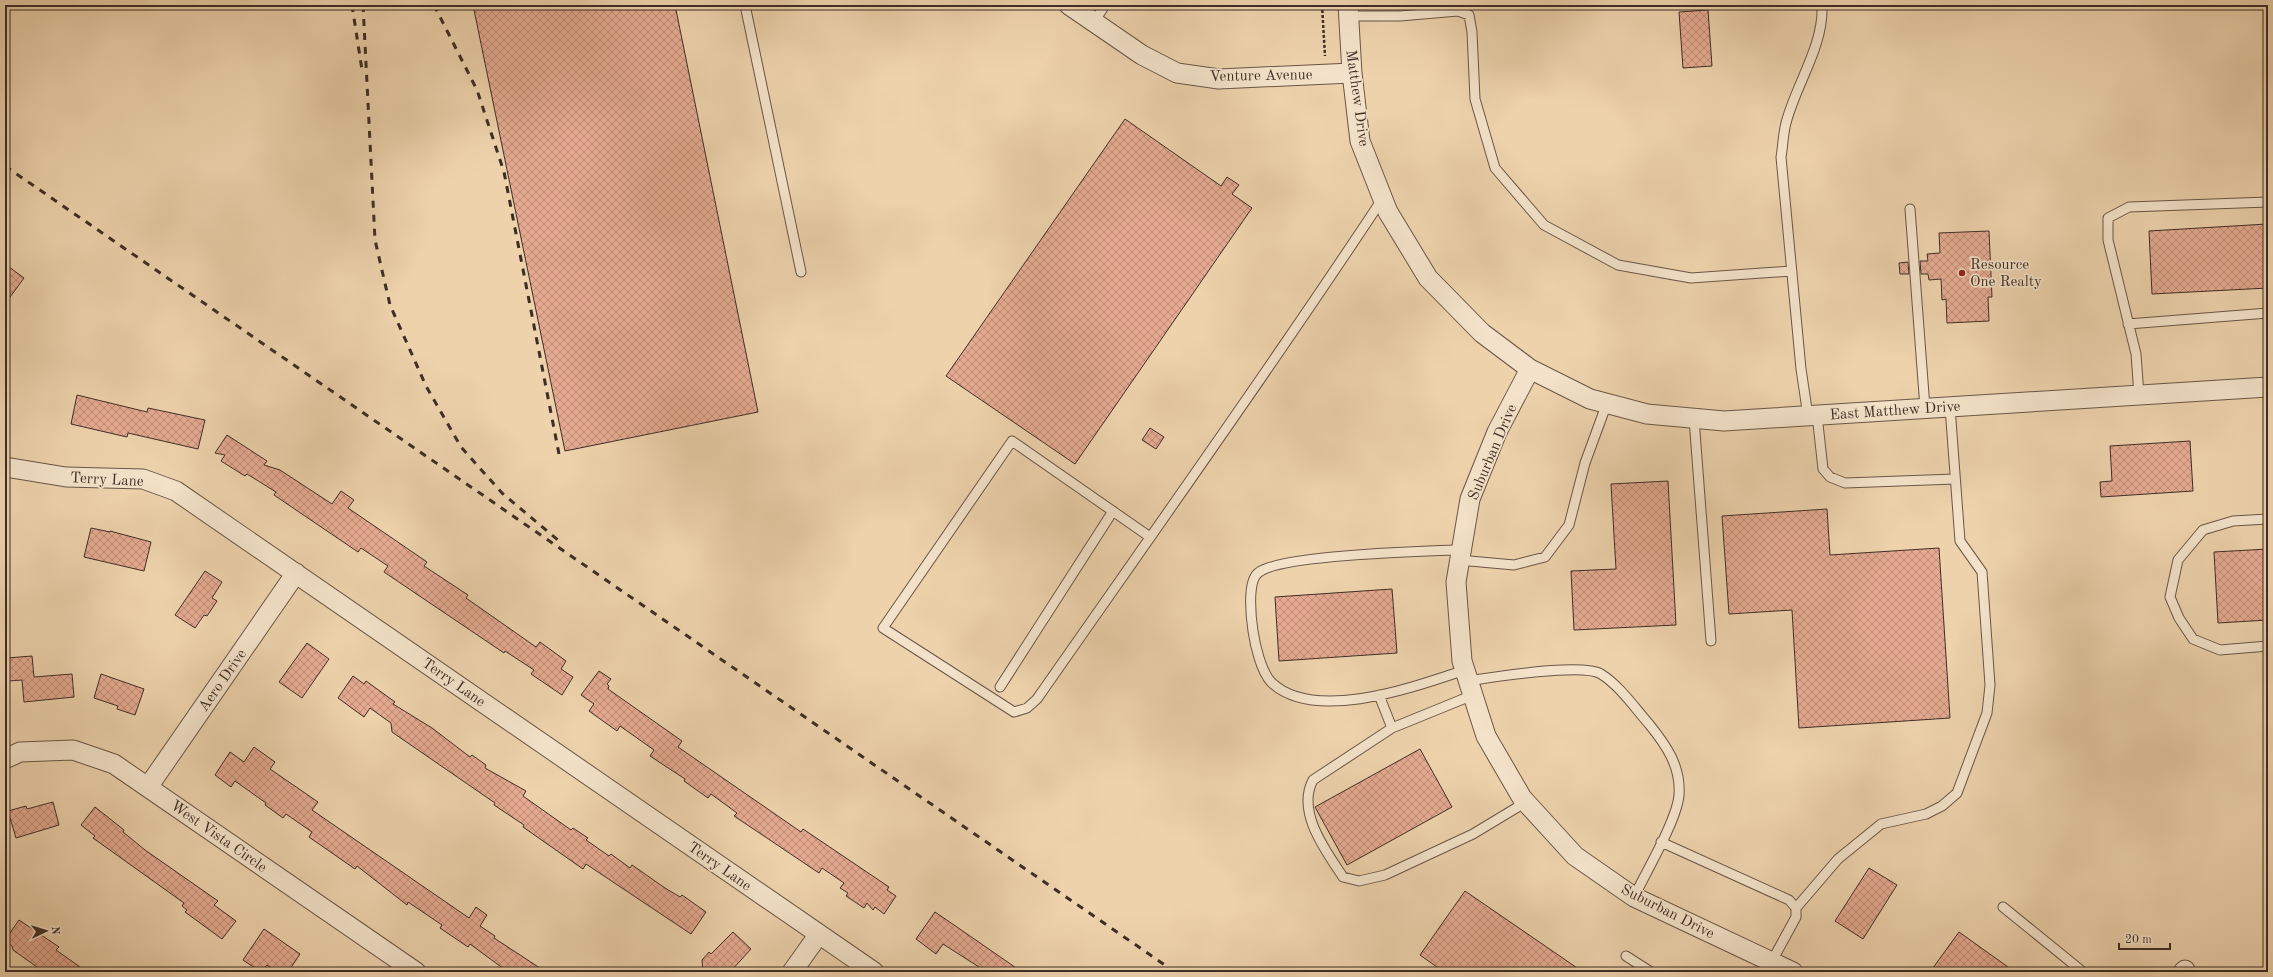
<svg xmlns="http://www.w3.org/2000/svg" width="2273" height="977" font-family="'Old Standard TT',serif">
<style>
.building{fill:url(#building-cross-hatch);stroke:#3f2d25}
.lines{fill:none;stroke-linecap:round;stroke-linejoin:round}
.lane-casing{stroke:#6a5647;stroke-width:11}
.street-casing{stroke:#6a5647;stroke-width:21}
.path{stroke:#3f2d25;stroke-width:2.5;stroke-dasharray:3 2;stroke-linecap:butt}
.lane{stroke:#f3e2c9;stroke-width:9}
.street{stroke:#f3e2c9;stroke-width:19}
.rail{stroke:#3f2d25;stroke-width:3;stroke-dasharray:7 7;stroke-linecap:butt}
.poi-dot{fill:#8f2418;stroke:#f3e2c9;stroke-width:1.5}
.labels{text-anchor:middle;stroke-width:3.5;stroke-linejoin:round;paint-order:stroke}
.street-label{font-size:15px;fill:#3f2d25;stroke:#f3e2c9}
.poi-label{font-size:15px;fill:#3f2d25;stroke:#f3e2c9;text-anchor:start}
</style>
<defs>
<pattern id="building-cross-hatch" width="8" height="8" patternUnits="userSpaceOnUse"><rect width="8" height="8" fill="#e5aa91"/><path d="M0 0l8 8M0 8l8-8" fill="none" stroke="#bb8b76"/></pattern>
</defs>
<rect width="100%" height="100%" fill="#edd2ac"/>
<filter id="stains"><feTurbulence type="fractalNoise" baseFrequency=".005" numOctaves="4"/><feColorMatrix values="0 0 0 0 .2 0 0 0 0 .09 0 0 0 0 .02 0 0 0 .5 -.17"/></filter>
<radialGradient id="worn" r=".72"><stop offset=".6" stop-color="#630" stop-opacity="0"/><stop offset="1" stop-color="#630" stop-opacity=".3"/></radialGradient>
<path class="building" d="M473,5H675L758,412L565,451Z
M1708,10L1712,66L1683,68L1679,12Z
M1125,119L1221,186L1227,177L1239,185L1232,194L1252,208L1075,464L946,376Z
M2267,224L2268,288L2152,294L2149,231Z
M1989,231L1992,297H1988L1989,321L1947,323L1946,299L1942,300L1941,279L1929,280L1928,274H1921L1920,261H1928L1927,254L1940,253L1939,233Z
M1908,262L1909,274H1900L1899,263Z
M5,264L24,278L5,304Z
M77,395L147,412L148,408L205,420L198,449L128,433L127,437L71,424Z
M1150,428L1164,437L1156,449L1142,440Z
M227,435L267,461L264,465L280,470L332,504L341,491L354,500L348,508L427,562L424,566L468,595L466,598L536,647L540,642L566,661L561,669L573,677L562,695L531,674L534,670L505,651L504,653L384,572L388,566L361,548L358,552L274,495L276,492L247,474L245,476L221,461L225,455L215,453Z
M2190,441L2193,491L2101,497L2100,482L2112,481L2110,446Z
M1668,481L1676,625L1574,630L1571,571L1616,569L1611,484Z
M1827,509L1830,555L1939,548L1950,718L1799,728L1792,610L1729,614L1722,516Z
M91,528L110,532V531L151,542L144,571L84,557Z
M2268,549V620L2218,623L2214,552Z
M205,571L222,582L212,598L217,601L207,616L204,615L195,628L175,615Z
M1392,589L1397,653L1279,661L1275,597Z
M307,643L329,659L302,698L279,682Z
M32,656L34,677L72,674L74,697L24,702L22,680L9,681L7,658Z
M599,671L611,679L607,684L609,686L608,689L682,741L678,747L801,832L803,829L889,887L887,890L896,896L884,914L875,907L873,910L867,903L864,908L846,896L848,893L840,888L844,883L822,868L819,873L761,834L734,816L737,813L711,794L708,798L684,781L685,779L650,756L654,750L620,726L617,731L589,711L594,704L581,695Z
M101,674L144,689L135,715L117,709L118,706L94,698Z
M353,676L364,684L366,681L395,702L393,704L432,728L470,757L472,755L486,765L485,768L526,791L523,796L571,830L573,828L588,838L586,840L609,856L611,854L630,868L632,865L665,888L680,897L682,895L706,912L691,934L586,864L583,869L523,827L524,825L494,805L495,803L392,732L391,723L370,708L364,717L338,698Z
M254,747L275,762L270,769L318,802L312,810L469,918L476,907L487,915L480,926L495,936L494,938L546,972H508L470,944L468,947L440,928L442,925L408,902L407,905L357,866L355,869L309,837L312,832L286,814L283,818L265,805L266,803L235,781L231,787L215,775L230,752L244,762Z
M1420,749L1452,807L1347,865L1315,807Z
M53,802L59,825L16,838L8,811L26,806L27,809Z
M95,807L124,830L123,832L145,850L218,901L214,905L236,921L222,939L185,912L187,910L182,906L184,903L93,838L95,836L81,825Z
M1869,868L1897,885L1863,939L1835,921Z
M1465,891L1583,972H1444L1420,955Z
M935,912L954,925L1022,972H976L979,967L943,944L936,954L916,939Z
M19,920L59,947L56,950L87,972H44L13,950L12,946L5,940Z
M264,929L300,954L288,972H277L267,965L261,972L243,960Z
M733,932L751,949L730,972H703L702,960L709,952L711,954Z
M1959,932L2015,972H1930Z"/>
<g class="lines">
<g class="lane-casing">
<path id="lane" d="M745,5L801,272
M1349,16H1400L1458,11L1469,15L1472,32L1475,99L1495,168L1544,225L1618,265L1691,278L1792,271
M1094,22L1105,5
M1910,209L1925,408
M2128,324L2268,313
M2139,395L2136,354L2108,240V218L2129,207L2268,202
M1817,415L1823,469L1830,477L1845,483L1955,479
M1808,416L1801,369L1781,157C1783,146 1783,134 1786,123C1796,84 1824,46 1822,5
M1694,419L1711,641
M2268,519L2233,521L2203,530L2178,560L2170,597L2179,618L2193,639L2220,650L2268,646
M1150,537L1012,441L883,628L1014,712L1027,708L1037,699C1153,533 1271,367 1383,198
M1461,550C1428,551 1278,555 1258,573C1247,582 1251,618 1253,631C1255,645 1261,671 1271,682C1314,724 1417,686 1465,670
M1459,560L1514,565L1545,557L1569,525L1585,463L1607,403
M1468,681C1493,677 1583,663 1601,674C1620,686 1634,707 1649,724C1666,745 1681,766 1679,795C1677,820 1646,872 1634,897
M1000,687L1113,511
M1379,695L1392,728
M1473,695L1392,728L1313,780C1296,812 1326,851 1343,877L1359,881L1385,875L1473,834L1526,802
M1661,842L1789,900L1796,908V917L1766,972
M2003,907L2083,972
M1796,908L1838,859L1881,824L1926,814L1942,806L1957,793L1987,713L1990,685L1982,572L1960,541L1950,407
M1626,956L1651,972"/>
</g>
<g class="street-casing">
<path id="street" d="M1069,5L1142,55L1177,73L1219,79L1352,73
M1348,5L1352,73L1360,141L1388,212L1428,278L1482,333L1530,369L1590,399L1647,414L1724,421L2268,387
M1530,369L1497,432L1470,499L1456,582L1462,661L1486,736L1522,798L1575,856L1634,897L1793,972
M5,467L66,477L143,479L176,491L874,972
M5,759L20,752L73,750L114,764L416,972
M148,787L296,573
M792,972L819,934
M2183,972L2185,970"/>
</g>
<path class="path" d="M1322,5L1325,56"/>
<use href="#lane" class="lane"/>
<use href="#street" class="street"/>
<path class="rail" d="M352,5L362,70
M363,5L375,240L390,305L426,386L461,447L502,493L558,540
M434,5L477,90L504,172L559,454
M5,166L1175,972"/>
</g>
<circle class="poi-dot" cx="1962" cy="273" r="4"/>
<g class="labels">
<g class="street-label">
<text transform="translate(1261 75) rotate(-1)" y="5">Venture Avenue</text>
<text transform="translate(1358 98) rotate(82)" y="5">Matthew Drive</text>
<text transform="translate(1895 410) rotate(-4)" y="5">East Matthew Drive</text>
<text transform="translate(1492 452) rotate(-67)" y="5">Suburban Drive</text>
<text transform="translate(107 479) rotate(3)" y="5">Terry Lane</text>
<text transform="translate(222 680) rotate(-55)" y="5">Aero Drive</text>
<text transform="translate(454 682) rotate(35)" y="5">Terry Lane</text>
<text transform="translate(219 836) rotate(35)" y="5">West Vista Circle</text>
<text transform="translate(720 866) rotate(35)" y="5">Terry Lane</text>
<text transform="translate(1668 911) rotate(27)" y="5">Suburban Drive</text>
</g>
<g class="poi-label">
<text x="1970" y="269">Resource<tspan x="1970" dy="17">One Realty</tspan></text>
</g>
</g>
<rect width="2273" height="977" fill="none" stroke="#edd2ac" stroke-width="20"/>
<rect x="6" y="6" width="2261" height="965" fill="none" stroke="#3f2d25" stroke-width="2"/>
<rect x="10" y="10" width="2253" height="957" fill="none" stroke="#3f2d25"/>
<g transform="translate(46 931) rotate(86)" stroke="#f3e2c9" stroke-width="3" paint-order="stroke">
<path d="M0-3L7 15L0 10L-7 15Z" fill="#3f2d25"/>
<text y="-6" font-size="11" font-weight="bold" text-anchor="middle" fill="#3f2d25">N</text>
</g>
<path d="M2119 943v6h51v-6" fill="none" stroke="#3f2d25" stroke-width="2"/>
<text x="2125" y="943" font-size="12" fill="#3f2d25" stroke="#f3e2c9" stroke-width="3" paint-order="stroke">20 m</text>
<rect width="100%" height="100%" filter="url(#stains)"/>
<rect width="100%" height="100%" fill="url(#worn)"/>
</svg>
